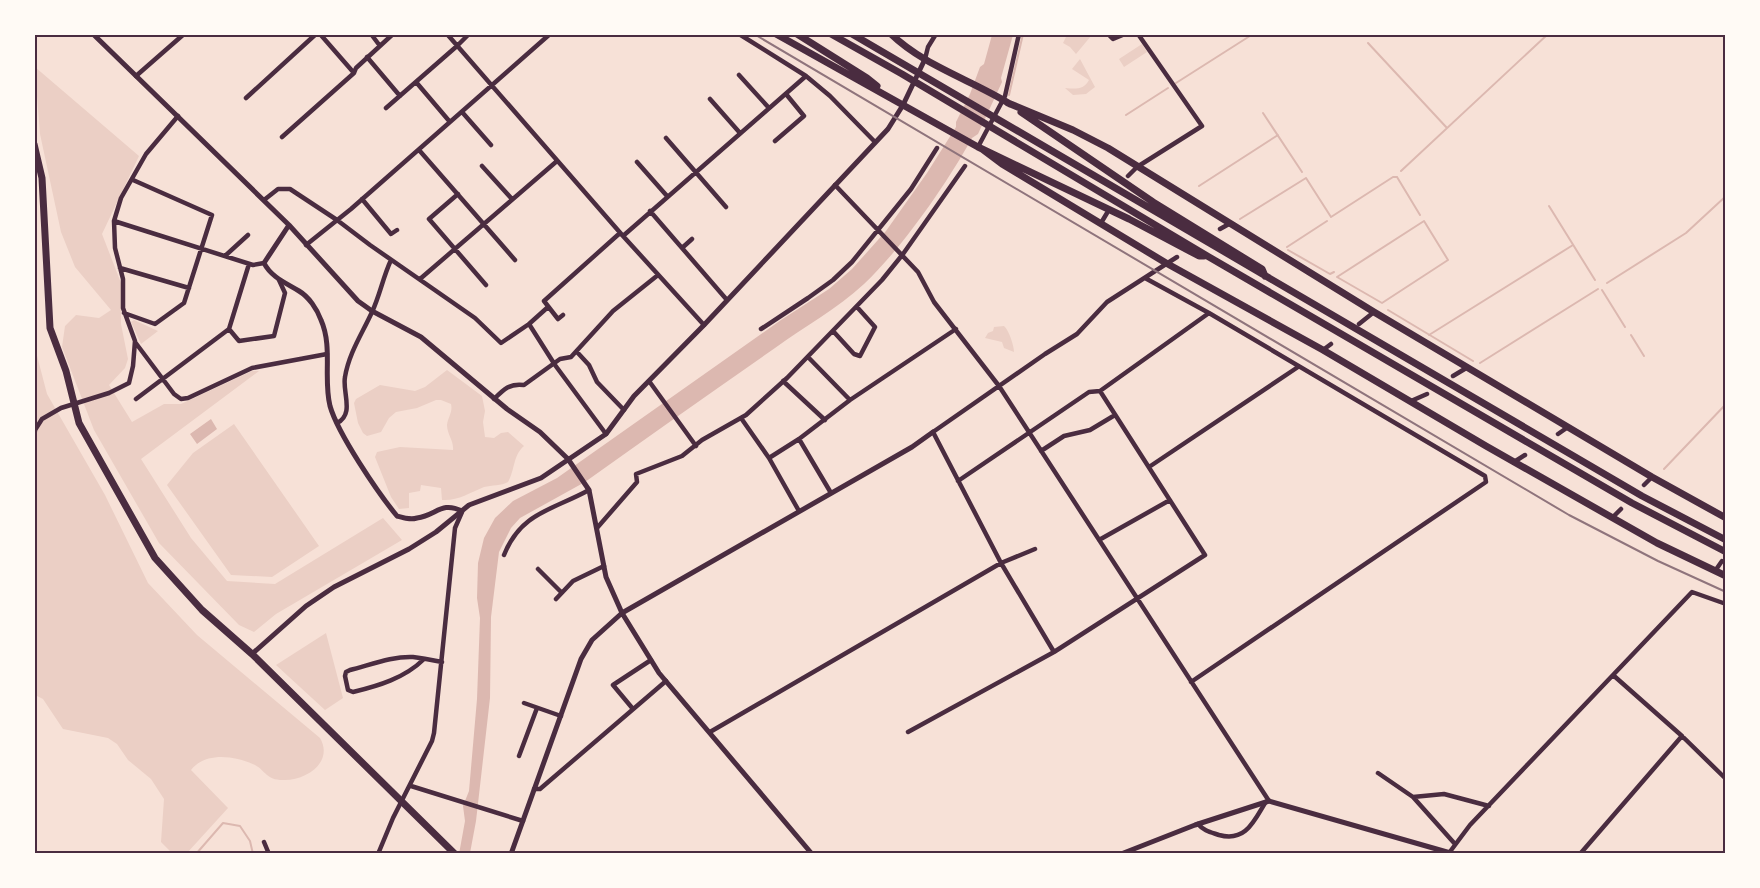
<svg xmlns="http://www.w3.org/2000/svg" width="1760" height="888" font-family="'PT Sans',sans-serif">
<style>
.green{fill:#ebcfc5}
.water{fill:#dcb8b0}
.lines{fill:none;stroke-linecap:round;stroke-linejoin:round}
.stream{stroke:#dcb8b0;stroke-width:2}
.minor{stroke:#4a2c40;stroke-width:4.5}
.tertiary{stroke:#4a2c40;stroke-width:5}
.primary{stroke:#4a2c40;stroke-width:7}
.trunk{stroke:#4a2c40;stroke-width:7}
.rail{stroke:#8f747c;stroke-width:2}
.neatline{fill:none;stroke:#4a2c40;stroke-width:2}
</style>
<rect width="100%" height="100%" fill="#f7e1d7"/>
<path class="green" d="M1067,35L1088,34L1091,36L1076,54L1070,47L1063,43Z
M1142,44L1147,52L1124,67L1119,59Z
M1080,59L1095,87L1086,94L1073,95L1065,88C1075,89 1084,90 1089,80L1072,69Z
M35,67L139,156L102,234L121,283V324L128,359L125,368L109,385L132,422L164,404H181L252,371H259L141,459L191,538L227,581L275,584L383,518L402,540L276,614L254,632L239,625L159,543L94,430L62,347L65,326L76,315L99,318L111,310L75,267L61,232L40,134L37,96L35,91Z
M134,320L158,331L141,344L131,322Z
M1004,326C1009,330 1014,346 1014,352L1004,348L1002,342L985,338L988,333L993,331L994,327Z
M34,344L47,394L105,495L148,583L197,635L320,738C334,762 306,781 283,780C266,780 266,771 255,765C236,756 206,751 191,770L228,808L187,853H172L161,842L164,799L151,779L128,760L117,744L108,738L63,729L43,699L35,695Z
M447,370L482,396L485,411L483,422L485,437L494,438L501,433L508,432L524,446C513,455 515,470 508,482C501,486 492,485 484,487C469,493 458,501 442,500L441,488L421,485L420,491L409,493V508L399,509L391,497L375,457L377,452L400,447L453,450C454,441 447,434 447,425C448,417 453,412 451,404L441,400H436L417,408L396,412L389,418L381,432L367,436L363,433L358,423L354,403L356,399L380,385L415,391L425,387Z
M234,424L319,546L272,577L231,575L167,485L193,453Z
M326,633L343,698L325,710L276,665Z"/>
<path class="water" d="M992,35H1013L1001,78L1002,82L978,134L972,138C946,185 903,247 864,284C837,309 805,326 775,348C712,392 648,437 585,482L520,518L511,528L499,552L491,617L490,698L476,821L470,853L459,854L465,821L463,806L469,791L477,699L480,618L477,598L478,563L484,538L495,518L513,501L557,478L781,320L829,289L852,269L886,231L927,173L956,127V122L970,94L980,67L984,64Z
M211,419L217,429L197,444L190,434Z"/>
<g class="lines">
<path class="stream" d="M1360,34L1362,36
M1368,43L1447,128
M1176,83L1253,34
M1009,95L1023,34
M1263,113L1302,172
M1126,115L1168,88
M1401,171L1548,34
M1397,177L1420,215
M1306,178L1331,217L1393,177H1397
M1199,186L1278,135
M1549,206L1595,280
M1240,219L1306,178
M1424,221L1448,260L1382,303L1337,277Z
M1287,247L1327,221
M1288,250L1330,274L1334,272
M1607,283L1686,233L1726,196
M1602,290L1625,327
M1388,310L1473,361
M1429,335L1573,245
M1631,335L1644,356
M1480,363L1598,289
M1664,469L1726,404
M196,854L223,823L240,826L250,841L253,854"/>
<path class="minor" d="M320,34L354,73
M371,34L380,46
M447,34L623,236L704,325
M739,34L806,76
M1108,34L1113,39L1125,34
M457,46L469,34
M367,57L400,96
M925,59L928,47L936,34
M739,75L769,108
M136,76L184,34
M416,82L450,122
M246,98L316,34
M710,99L740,133
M386,108L457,46
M462,112L491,145
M282,137L354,73L356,68L393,34
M666,138L726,207
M775,141L804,116L786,94
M978,147L1005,96L1019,34
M419,150L515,260
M637,162L667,196
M482,166L512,199
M1128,176L1137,167L1202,126L1138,34
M835,185L918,272L934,302L999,386L1269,801
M458,194L429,219L486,285
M362,199L391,234L397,230
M264,200L278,189H290L337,220L370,245L475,318L501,343L529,324L548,307
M650,211L727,300
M114,221L253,265L264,263
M1101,223L1107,213
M1220,229L1229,224
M623,236L806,76L830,96L875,142
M306,245L351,209L550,34
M682,248L692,239
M225,256L248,235
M1177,257L1107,302L1077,334L1045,354L933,432L1001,563L1054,652L1205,555L1100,391L1209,313L1485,476L1486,482L1191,682
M120,268L189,288
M1145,278L1209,313
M420,279L557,161
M124,313L155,324L184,303L212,215L133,180
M563,315L558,319L544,301L620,233
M529,324L555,365L606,434
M1359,324L1374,312
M229,329L249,264
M761,329L808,298L833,280L852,262L911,189L937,148
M833,331L854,354L860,356L875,327L857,307
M135,342L174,394L181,399L188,398L252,368L327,354
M1323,350L1331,344
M577,352L589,365L597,382L624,410
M808,357L850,400
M1453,376L1468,367
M649,381L696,446
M783,381L825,420
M136,399L229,329L239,341L274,336L285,293L279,280
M494,399C504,389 510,383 524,385L560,359L571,357L613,311L658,275
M1411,401L1427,394
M741,418L769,458L799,511
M337,423C355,414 342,392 345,377C349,353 362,334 372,312C380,295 383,277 391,260
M1558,434L1568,427
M799,439L831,493
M34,441L35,430L42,419L61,408L109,393L129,383L133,366L135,341L123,308V279L115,248L114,221L121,198L146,154L178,116
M1041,451L1064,436L1090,430L1115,415
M769,458L799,439L850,400L956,329
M1514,462L1525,455
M1149,467L1298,367
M958,481L1089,392L1100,391
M1644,485L1652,477
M1613,517L1621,509
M597,528L637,482L636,474L682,456L702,440L746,415L787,378L882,280L903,254L965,166
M1099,540L1170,500
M504,555C521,512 553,510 589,490
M538,569L561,592
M1715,571L1722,561
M556,599L573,581L604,566
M1726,604L1692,592L1613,675L1682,736L1726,779
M424,659C405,678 378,686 353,692L348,690L345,676L346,672L350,670C370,665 393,656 413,657C422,658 432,660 442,662
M524,703L561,716
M633,709L613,685L651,660
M710,732L1001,563L1035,549
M908,732L1054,652
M519,756L537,708
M1378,773L1413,797L1444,794L1489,806
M411,786L523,821
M534,789H540L666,681
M1413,797L1455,844
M1198,824C1204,831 1210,832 1219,835C1245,842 1253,823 1265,803
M264,842L269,854
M1449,853L1470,825L1613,675
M378,854L393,818L432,741L434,733L455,528L462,512
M1580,854L1682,736"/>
<path class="tertiary" d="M93,34L289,225L358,301L372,311L421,337L507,409L540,432L568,459L589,490L606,577L622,613L659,673L812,854
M289,225L264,263C271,277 286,283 299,291C309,297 317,309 321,320C333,347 323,378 330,406C338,434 378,493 397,516C404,518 410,520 417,518C437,515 441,501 462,511
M252,654L306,606L334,587L409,549L436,532L469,505L541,478L606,434L634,396L704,325L888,129L903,105L925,59
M511,854L581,659L592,640L622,613L912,447L933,432
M1121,854L1195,825L1269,801L1454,854"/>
<path class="primary" d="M34,144L42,178L50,328L66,371L79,423L155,558L202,610L252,654L455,854"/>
<path class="trunk" d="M776,34L978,147L1129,219L1199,256H1204
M797,34L867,78L877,86
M831,34L902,74L1209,257L1632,503L1726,552
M852,34L1642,496L1726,540
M891,34C924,66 972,80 1010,104
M1008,103L1073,130L1108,148L1374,312L1652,477L1726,518
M1021,112L1153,202L1262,269L1265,276
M982,149L1002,164L1166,263L1323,350L1486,446L1657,543L1726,576"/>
<path class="rail" d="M754,34L1569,515L1658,561L1726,592"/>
</g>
<rect width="1760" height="888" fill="none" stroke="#fffaf5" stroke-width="72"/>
<rect x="36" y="36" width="1688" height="816" class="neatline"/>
</svg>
